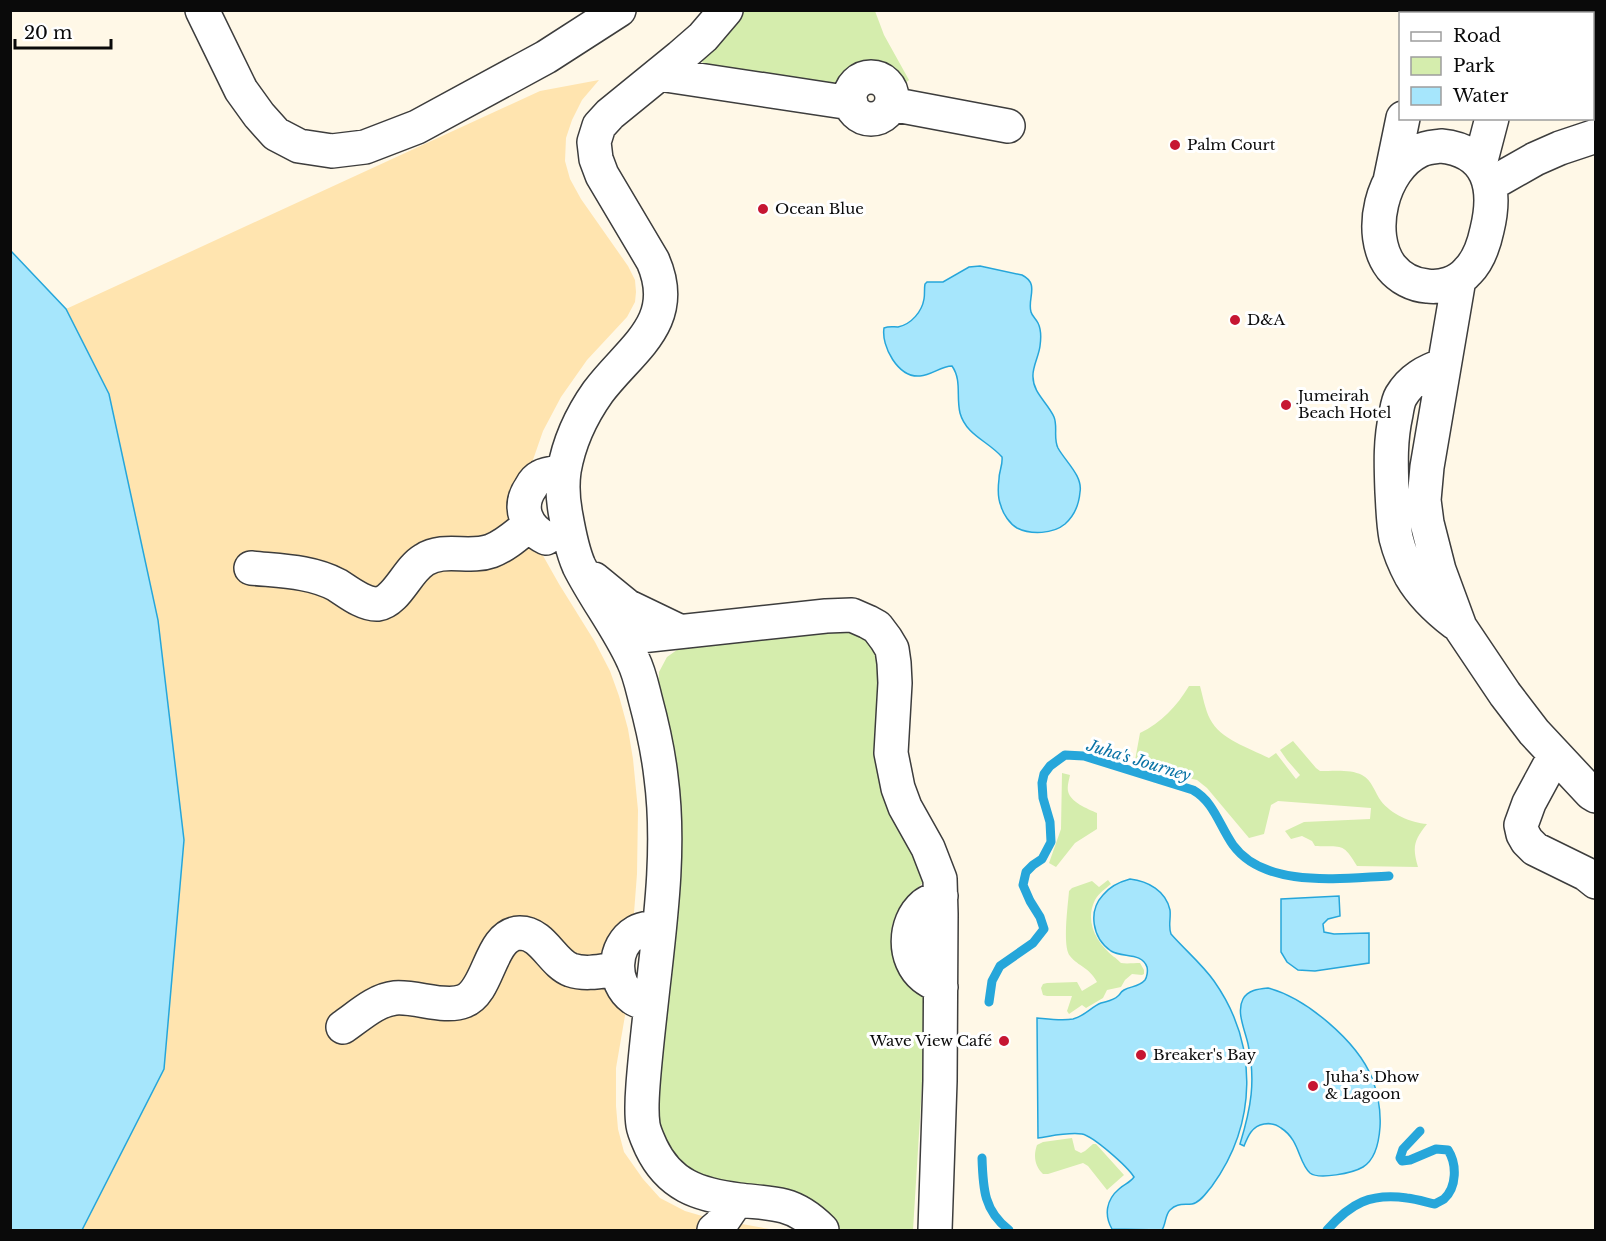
<svg xmlns="http://www.w3.org/2000/svg" width="1606" height="1241" font-family="'Libre Baskerville',serif">
<style>
.green{fill:#d5edad}
.sand{fill:#ffe4af}
.water{fill:#a6e6fc;stroke:#26a6da;stroke-width:1.5}
.lines{fill:none;stroke-linecap:round;stroke-linejoin:round}
.stream{stroke:#26a6da;stroke-width:9}
.minor-casing{stroke:#3d3d3d;stroke-width:36}
.minor{stroke:#fff;stroke-width:33}
.poi-dot{fill:#c61632;stroke:#fff;stroke-width:2}
.labels{text-anchor:middle;stroke-width:6;stroke-linejoin:round;paint-order:stroke}
.poi-label{font-size:15px;fill:#0a0a0a;stroke:#fff;text-anchor:start}
.water-label{font-size:16px;font-style:italic;fill:#0973a6;stroke:#fff}
</style>
<rect width="100%" height="100%" fill="#fff8e7"/>
<path class="green" d="M736,11H875L884,35L909,80L902,86C870,66 856,60 835,96L703,67L702,58Z
M827,621L879,645L926,879C916,891 899,903 894,919C880,957 912,968 924,998C927,1005 926,1014 926,1021L913,1230H834L681,1175L649,1109L659,672L667,657L684,645Z
M1189,686H1200C1203,697 1205,709 1210,719C1220,739 1249,748 1269,758L1276,753L1296,779L1300,775L1287,760L1280,750L1293,741L1316,768L1320,771C1333,771 1351,769 1362,775C1372,780 1375,793 1381,801C1391,814 1411,823 1427,824C1414,840 1412,847 1418,867L1357,866C1343,842 1342,847 1315,846L1312,841L1302,836L1291,839L1285,831L1304,822L1370,819L1371,808L1278,801L1271,805L1264,834L1249,838L1207,788L1197,780L1134,766L1140,733C1161,723 1177,706 1189,686Z
M1062,773L1070,775C1069,780 1067,786 1068,791C1070,802 1088,809 1097,813V829L1075,843L1056,867L1049,863L1061,829Z
M1108,880L1111,884C1105,889 1099,893 1095,900C1084,922 1097,943 1114,957C1115,957 1120,962 1121,963C1126,964 1135,963 1140,963L1144,970V974L1142,975L1132,974L1125,980L1121,987L1107,990L1103,998L1086,1008L1082,1005L1069,1014L1067,1011L1072,996H1047L1043,995L1041,988L1043,984L1047,983L1077,982L1082,991L1097,982C1089,967 1079,967 1070,956C1062,947 1068,905 1069,891L1072,888L1092,881L1099,887Z
M1072,1138L1075,1150L1081,1153L1085,1151L1093,1144H1096L1124,1175L1107,1190L1088,1166L1083,1163L1048,1174H1043C1035,1166 1033,1156 1037,1145L1043,1142Z"/>
<path class="sand" d="M599,80L582,100L572,120L566,138L565,161L570,179L581,199L628,266L635,280L636,292L635,302L627,317L587,360L561,397L543,431L526,480L533,538L559,584L595,642L610,671L619,696L628,729L633,759L638,810L637,874L627,1004L616,1068V1106L618,1129L624,1152L643,1179L660,1198L685,1211L709,1218L775,1230H82L164,1069L184,840L158,620L109,394L66,309L540,91Z"/>
<path class="water" d="M11,251L66,309L109,394L158,620L184,840L164,1069L82,1230H11Z
M980,266L1022,275C1040,284 1027,298 1031,312C1032,316 1036,319 1038,323C1041,329 1041,339 1040,346C1039,356 1032,367 1033,377C1033,393 1048,403 1054,417C1058,427 1053,438 1058,448C1065,461 1083,476 1080,492C1079,504 1074,516 1065,524C1053,534 1031,535 1017,528C1010,524 1003,514 1001,506C998,499 998,487 999,479C999,471 1003,465 1002,457C988,441 966,435 960,413C956,397 962,380 952,366C941,366 932,375 920,376C898,378 881,346 884,328C889,326 893,327 898,327C912,324 922,311 924,299C925,293 924,289 925,284L927,282H943L969,267Z
M1130,879C1148,881 1166,891 1170,910C1171,919 1168,926 1171,934C1185,950 1202,964 1214,981C1259,1045 1257,1124 1212,1186C1207,1192 1200,1203 1192,1204C1183,1205 1177,1203 1170,1210C1165,1215 1166,1224 1162,1230L1112,1229C1104,1215 1106,1200 1119,1189C1124,1184 1130,1183 1134,1177C1127,1166 1093,1136 1082,1134C1068,1132 1052,1136 1038,1138L1037,1018C1048,1019 1062,1021 1073,1019C1085,1016 1091,1007 1101,1003C1107,1001 1113,1001 1118,996C1122,993 1119,993 1124,990C1131,986 1139,987 1145,980C1147,977 1148,971 1147,967C1142,952 1122,958 1111,951C1092,938 1088,911 1103,895C1110,886 1119,882 1130,879Z
M1339,896L1340,916L1328,919L1323,924L1324,932L1334,934L1369,933V963L1315,971L1298,970L1287,962L1281,952V899Z
M1268,988C1306,998 1357,1041 1372,1078C1378,1094 1381,1110 1380,1127C1379,1142 1376,1159 1363,1167C1353,1173 1319,1180 1310,1173C1298,1162 1300,1140 1281,1128C1276,1124 1270,1123 1264,1124C1252,1126 1248,1136 1244,1146L1240,1144C1251,1108 1256,1081 1248,1044C1245,1030 1236,1012 1243,999C1248,990 1258,989 1268,988Z"/>
<g class="lines">
<path class="stream" d="M989,1002L992,981L1000,966L1033,943L1044,929L1040,917L1030,901L1023,885L1026,872L1033,865L1042,859L1051,842L1050,822L1043,798L1042,783L1044,774L1050,766L1065,755L1084,756L1193,790C1214,802 1219,825 1233,845C1265,889 1341,878 1389,876
M982,1158C983,1189 984,1211 1009,1230
M1327,1230C1351,1203 1370,1193 1407,1198C1416,1199 1426,1202 1435,1204C1438,1202 1441,1201 1444,1199C1457,1187 1457,1164 1448,1150L1436,1149L1410,1160L1402,1161L1400,1158L1403,1149L1420,1131"/>
<g class="minor-casing">
<path id="minor" d="M202,10L241,90L259,115L276,134L299,146L332,151L365,147L417,127L546,57L619,10
M726,10L703,37L680,57L610,114L599,126L594,142L596,159L602,175L653,261C680,323 630,349 598,392C581,416 569,442 564,471C562,486 563,501 566,516C569,533 572,550 579,566C595,598 618,627 633,660C639,672 642,686 645,698C652,724 658,750 661,777C671,852 659,931 651,1005C648,1032 645,1058 643,1085C642,1098 641,1112 643,1125C644,1132 648,1140 651,1147C669,1185 698,1195 739,1200C754,1202 769,1202 784,1206C799,1210 811,1219 822,1230
M1451,14L1454,10
M1523,14L1524,10
M659,74L851,103
M850 98a21 21 0 1 1 42 0a21 21 0 1 1-42 0Z
M891,104L1008,126
M1441,146C1490,151 1497,189 1487,230C1484,244 1478,261 1468,271C1458,283 1441,288 1427,286C1413,285 1400,278 1391,267C1366,234 1382,169 1419,151C1426,147 1434,147 1441,146Z
M1480,164L1492,118
M1390,181L1403,118
M1491,184L1535,159L1560,148L1596,136
M1459,279L1427,467L1424,500L1427,523L1439,570L1460,627L1505,694L1534,732L1591,793L1596,796
M1444,365C1426,371 1411,379 1401,396C1398,401 1397,408 1396,414C1390,441 1391,464 1392,492C1393,507 1393,522 1396,538C1399,550 1405,565 1411,576C1422,595 1438,610 1455,623
M546,538C526,528 517,507 531,487C533,483 536,479 540,477C547,473 556,473 564,472
M251,568C280,571 311,571 337,585C348,592 364,605 378,604C397,601 407,570 424,560C444,547 469,559 491,551C505,546 518,534 529,525
M594,579L627,606L679,631
M622,638L826,616L852,615L868,622L877,627L886,639L892,649L894,663L895,683L891,753L898,788L905,807L928,848L940,879L941,914L940,1081L935,1230
M1555,755L1529,803L1521,825L1523,834L1527,841L1535,849L1586,874L1596,882
M941,896C935,899 929,901 924,905C903,923 903,960 924,977C929,981 935,984 941,987
M651,1005C645,1003 638,1002 633,998C612,983 612,946 636,932C643,928 651,928 659,926
M343,1027C359,1016 376,1000 395,998C416,996 445,1009 464,1001C490,991 489,934 520,933C543,933 552,963 571,970C586,975 602,971 617,969
M714,1230L720,1225L737,1200"/>
</g>
<use href="#minor" class="minor"/>
</g>
<g class="poi-dot">
<circle cx="1175" cy="145" r="6"/>
<circle cx="763" cy="209" r="6"/>
<circle cx="1235" cy="320" r="6"/>
<circle cx="1286" cy="405" r="6"/>
<circle cx="1004" cy="1041" r="6"/>
<circle cx="1141" cy="1055" r="6"/>
<circle cx="1313" cy="1086" r="6"/>
</g>
<g class="labels">
<g class="poi-label">
<text x="1187" y="150">Palm Court</text>
<text x="775" y="214">Ocean Blue</text>
<text x="1247" y="325">D&amp;A</text>
<text x="1298" y="401">Jumeirah<tspan x="1298" dy="17">Beach Hotel</tspan></text>
<text x="992" y="1046" text-anchor="end">Wave View Café</text>
<text x="1153" y="1060">Breaker's Bay</text>
<text x="1325" y="1082">Juha’s Dhow<tspan x="1325" dy="17">&amp; Lagoon</tspan></text>
</g>
<g class="water-label">
<text transform="translate(1139 760) rotate(17)" y="6">Juha's Journey</text>
</g>
</g>
<rect width="1606" height="1241" fill="none" stroke="#0a0a0a" stroke-width="24"/>
<rect x="1399" y="12" width="195" height="108" fill="#ffffff" stroke="#9d9d9d" stroke-width="1.5"/>
<rect x="1411" y="32" width="30" height="9" fill="#ffffff" stroke="#9d9d9d" stroke-width="1.5"/>
<text x="1453" y="42" font-size="18" fill="#0a0a0a">Road</text>
<rect x="1411" y="57" width="30" height="18" fill="#d5edad" stroke="#9d9d9d" stroke-width="1.5"/>
<text x="1453" y="72" font-size="18" fill="#0a0a0a">Park</text>
<rect x="1411" y="87" width="30" height="18" fill="#a6e6fc" stroke="#9d9d9d" stroke-width="1.5"/>
<text x="1453" y="102" font-size="18" fill="#0a0a0a">Water</text>
<path d="M15 39v9h96v-9" fill="none" stroke="#0a0a0a" stroke-width="3"/>
<text x="24" y="39" font-size="18" fill="#0a0a0a" stroke="#ffffff" stroke-width="4.5" paint-order="stroke">20 m</text>
</svg>
